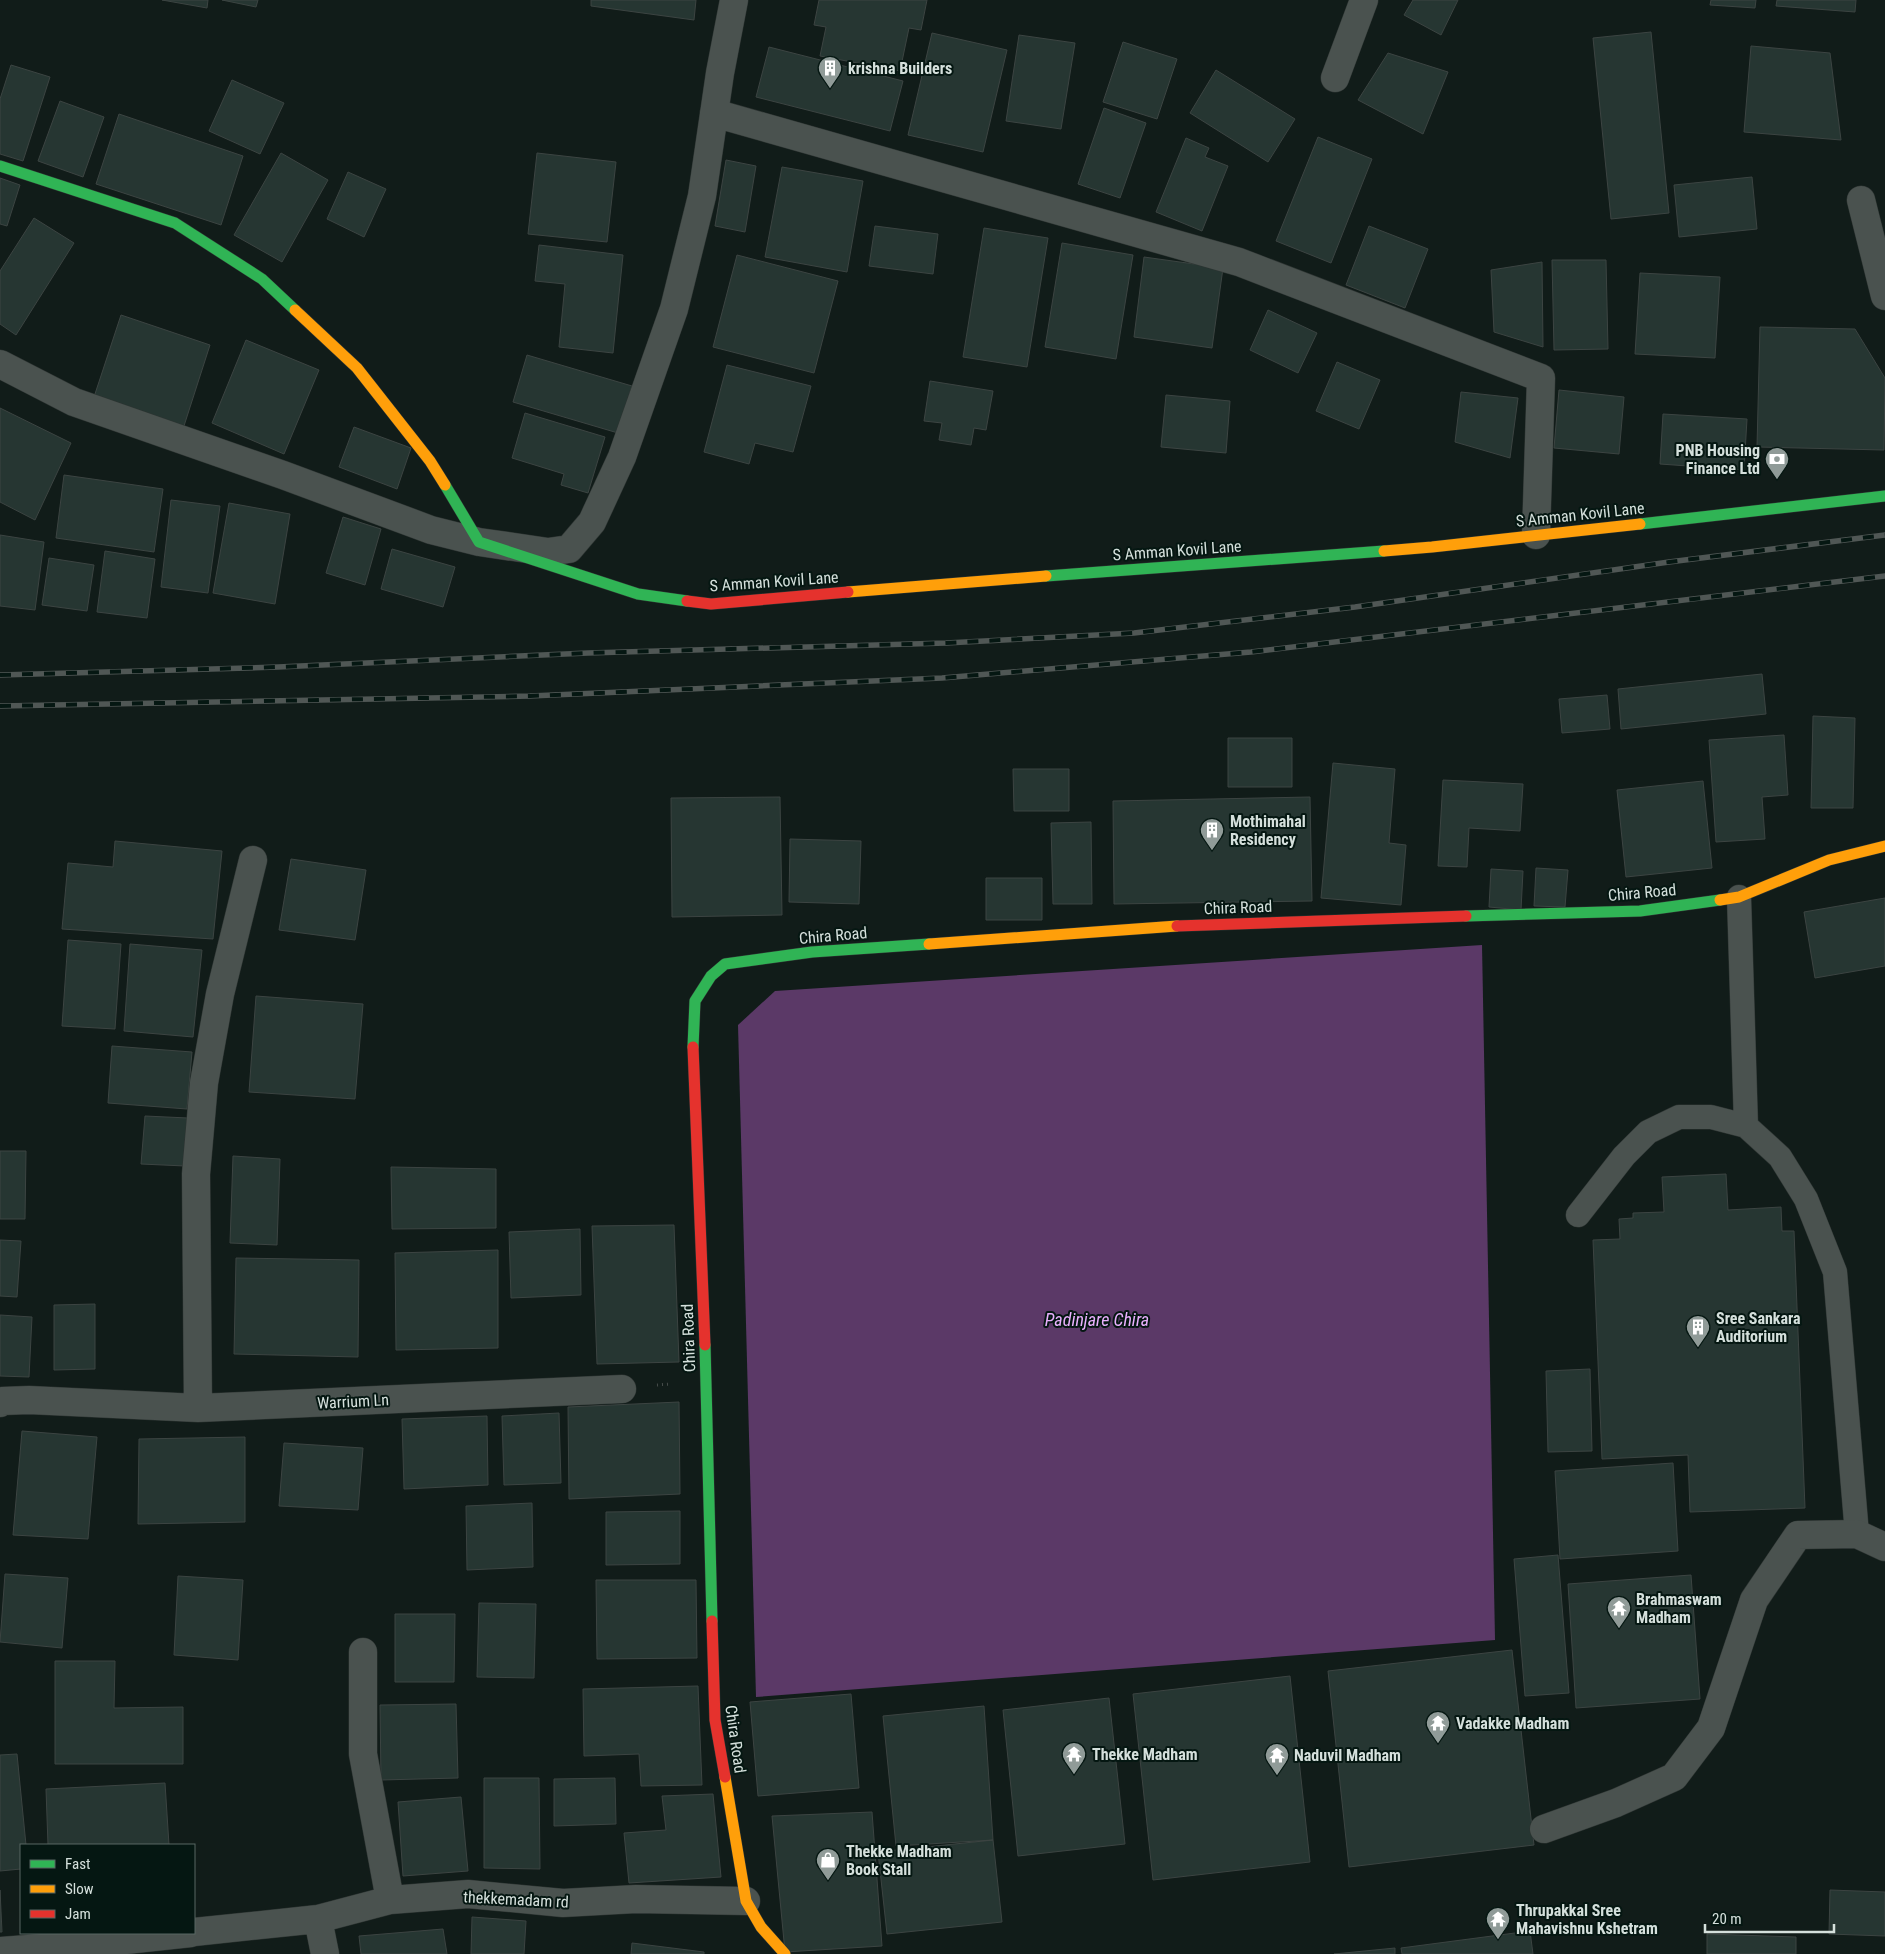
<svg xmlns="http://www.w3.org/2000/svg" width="1885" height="1954" font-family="'Roboto Condensed',sans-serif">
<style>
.water{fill:#5b3967}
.building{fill:#263632;stroke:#3c4442}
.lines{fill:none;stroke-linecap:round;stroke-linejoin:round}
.lane-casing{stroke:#2e3533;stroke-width:25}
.street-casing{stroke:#2e3533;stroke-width:29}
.fast-casing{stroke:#2e3533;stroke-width:12}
.slow-casing{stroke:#2e3533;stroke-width:12}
.jam-casing{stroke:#2e3533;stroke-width:12}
.path{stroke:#474d4b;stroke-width:3;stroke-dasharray:1 4;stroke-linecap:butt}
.lane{stroke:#4a524f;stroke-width:24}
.street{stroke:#4a524f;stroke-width:28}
.fast{stroke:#30b455;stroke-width:11}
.slow{stroke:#ff9f0a;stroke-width:11}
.jam{stroke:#e5322d;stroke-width:11}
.rail-casing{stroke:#505755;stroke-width:5.5}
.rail{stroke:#051712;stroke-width:4;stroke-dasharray:11;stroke-linecap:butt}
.labels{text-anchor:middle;stroke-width:4;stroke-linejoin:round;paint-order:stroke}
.poi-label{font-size:16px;font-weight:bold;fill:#d5e0dc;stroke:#051712;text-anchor:start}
.street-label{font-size:16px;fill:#d5e0dc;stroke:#051712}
.water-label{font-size:18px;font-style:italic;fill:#eab0fe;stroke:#051712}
</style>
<rect width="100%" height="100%" fill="#111c19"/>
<path class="water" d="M1482,945L1495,1640L756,1697L738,1025L775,991Z"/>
<path class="building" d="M162,0H208L207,8Z
M222,0H258L256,7Z
M591,0H696L694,20L591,6Z
M819,0H927L921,30L909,28L900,71L820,56L826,27L814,25Z
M1413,0H1458L1441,35L1404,15Z
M1711,0H1756L1755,8L1710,5Z
M1777,0H1856L1855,12L1776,6Z
M1651,32L1669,213L1611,219L1593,38Z
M932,33L1007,50L983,152L908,135Z
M1019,35L1075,43L1061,129L1006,121Z
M1123,42L1177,59L1157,119L1103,102Z
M1751,46L1830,53L1841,140L1744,132Z
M769,47L903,81L890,131L756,97Z
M1388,53L1448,72L1423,134L1358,100Z
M11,65L50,77L23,161L0,154V99Z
M1216,70L1295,119L1268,162L1190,113Z
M232,80L284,103L260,154L209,131Z
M60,101L104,117L83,177L38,161Z
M1104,108L1146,123L1120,198L1078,184Z
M119,114L243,156L221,225L96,184Z
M1318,137L1372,159L1331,263L1276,241Z
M1186,138L1209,148L1205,157L1228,166L1202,231L1156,212Z
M281,153L328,180L282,262L234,235Z
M537,153L616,162L607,242L528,234Z
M726,160L756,166L745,232L715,226Z
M782,167L863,181L847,272L765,257Z
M348,172L386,189L364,237L327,219Z
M1752,177L1757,229L1679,237L1674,185Z
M0,178L20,185L7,226L0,224Z
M34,218L74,243L16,335L0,324V271Z
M875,226L938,234L933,274L869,266Z
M1369,226L1428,249L1405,308L1346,285Z
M984,228L1048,238L1027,367L963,357Z
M1062,243L1133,255L1116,359L1045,347Z
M539,245L623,255L613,353L559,347L565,284L535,281Z
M737,255L838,281L814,373L713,347Z
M1144,257L1223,268L1212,348L1134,337Z
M1552,260H1606L1608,349L1554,350Z
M1542,262L1543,347L1494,332L1491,270Z
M1640,273L1720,277L1715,358L1635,354Z
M1268,310L1317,333L1298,373L1250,350Z
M121,315L210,345L183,429L93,400Z
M1760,327L1855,329L1885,378L1884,450L1757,447Z
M246,340L319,370L284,454L212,423Z
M527,355L632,386L618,433L513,402Z
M1337,362L1380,380L1359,429L1316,411Z
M727,365L811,386L793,452L755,443L749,464L704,452Z
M930,381L993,391L986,430L974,428L971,445L939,440L942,423L924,421Z
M1559,390L1624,397L1619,454L1554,448Z
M1461,392L1518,398L1510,458L1455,442Z
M1166,395L1230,401L1226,453L1161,447Z
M0,408L71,443L35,520L0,502Z
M525,413L605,437L588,493L561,485L564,474L512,458Z
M1663,414L1747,419L1744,470L1660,464Z
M354,427L411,448L397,489L339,467Z
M64,475L163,489L154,552L56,538Z
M171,500L220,506L208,593L161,587Z
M229,503L290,514L275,604L213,593Z
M343,517L381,529L365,585L326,573Z
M0,535L44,542L35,610L0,606Z
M392,549L455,567L443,607L381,589Z
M105,551L155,559L147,618L97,612Z
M49,558L94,565L87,611L42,605Z
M1762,674L1766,714L1621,729L1618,689Z
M1607,695L1610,729L1562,733L1559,699Z
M1813,716L1855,718L1853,808H1811Z
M1784,735L1788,795L1762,797L1765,839L1716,842L1709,740Z
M1228,738H1292V787H1228Z
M1333,763L1395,769L1389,843L1406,845L1401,905L1321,898Z
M1013,769H1069V811H1014Z
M1443,780L1523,784L1520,831L1469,828L1467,867L1438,866Z
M1703,781L1712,868L1626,877L1617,790Z
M780,797L782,915L672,917L671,798Z
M1310,797L1312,901L1114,904L1113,801Z
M1091,822L1092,904H1053L1051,823Z
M790,839L861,841L859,904L789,902Z
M115,841L222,851L213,939L62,929L68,863L113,867Z
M291,859L366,870L355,940L279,930Z
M1536,868L1568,870L1565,907L1534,906Z
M1491,869L1523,871L1521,910L1489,907Z
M986,878H1042V920H986Z
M1885,898V966L1815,978L1804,912Z
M68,940L121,944L115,1029L62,1026Z
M130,944L202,950L193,1037L124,1031Z
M256,996L363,1004L355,1099L249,1092Z
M112,1046L192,1052L187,1109L108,1103Z
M145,1116L188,1118L185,1166L141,1164Z
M0,1151H26L25,1219H0Z
M233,1156L280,1159L277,1245L230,1243Z
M391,1167L496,1169V1228L392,1229Z
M1726,1174L1728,1210L1781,1207L1782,1231H1794L1805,1508L1690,1512L1688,1455L1602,1459L1593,1240L1620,1239L1619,1219L1633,1218V1213L1664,1212L1662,1177Z
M674,1225L679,1362L597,1364L592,1226Z
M580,1229L581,1295L511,1298L509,1232Z
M0,1240L21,1241L17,1297L0,1296Z
M498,1250V1348L396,1350L395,1253Z
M236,1258L359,1260L358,1357L234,1354Z
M95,1304V1369L54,1370V1305Z
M0,1315L32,1317L29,1377L0,1376Z
M1590,1369L1592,1451L1548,1452L1546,1371Z
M679,1402L680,1494L569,1499L568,1407Z
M559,1413L561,1483L504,1485L502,1416Z
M487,1416L488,1485L404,1489L402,1419Z
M22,1431L97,1437L88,1539L13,1535Z
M245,1437V1522L138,1524L139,1439Z
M284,1443L363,1448L358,1510L279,1506Z
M1673,1463L1678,1551L1560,1559L1555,1471Z
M532,1503L533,1567L467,1570L466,1506Z
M680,1511V1564L606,1565V1512Z
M1558,1555L1569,1693L1525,1696L1514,1559Z
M5,1574L68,1578L62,1648L0,1642Z
M1691,1575L1700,1699L1576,1708L1568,1584Z
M178,1576L243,1580L238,1660L174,1655Z
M596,1580H696L697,1658L597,1659Z
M479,1603L536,1604L534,1678L477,1677Z
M395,1614H455L454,1682H395Z
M1512,1650L1534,1845L1349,1867L1328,1671Z
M55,1661H115L114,1708L183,1707V1764H55Z
M1290,1676L1310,1862L1153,1880L1133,1694Z
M698,1686L702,1785L641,1786L639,1754L584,1756L583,1689Z
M851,1694L859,1788L758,1796L750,1702Z
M1109,1698L1125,1844L1018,1856L1003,1710Z
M456,1704L458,1778L381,1780L380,1705Z
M984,1706L993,1840L896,1846L883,1716Z
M17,1754L26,1845H21V1869L0,1871V1755Z
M484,1778H539L540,1869L484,1868Z
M615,1778L616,1824L554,1826V1779Z
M165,1783L169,1845H48L46,1789Z
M713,1794L721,1877L629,1883L624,1833L666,1830L662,1796Z
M461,1797L468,1871L403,1876L398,1802Z
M872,1812L882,1946L785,1952L772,1816Z
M993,1840L1002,1922L887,1934L878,1852Z
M0,1890L2,1932H0Z
M1830,1890L1885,1892V1936L1829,1934Z
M472,1917L526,1921L524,1954H471Z
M443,1929L447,1954H361L359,1936Z
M1530,1931L1533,1954H1402L1401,1948Z
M1707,1934L1796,1937V1954H1707Z
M632,1943L704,1952V1954H631Z
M1395,1948V1954H1334Z"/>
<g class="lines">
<g class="lane-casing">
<path id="lane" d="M1739,897L1746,1126
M1578,1215L1624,1156L1648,1132L1679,1117H1711L1746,1126L1780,1157L1806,1199L1835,1272L1857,1534"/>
</g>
<g class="street-casing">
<path id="street" d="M1335,78L1364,0
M714,113L1239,262L1541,378L1536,535
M1861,200L1885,296
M0,364L74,402L283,475L431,530L479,542L548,552L569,549L592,522L622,457L674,309L702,196L720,73L734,0
M0,1403L2,1401L29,1400L198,1408L622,1389
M198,1408L196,1174L204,1083L220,994L253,860
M363,1652V1754L390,1900
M1544,1829L1616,1803L1674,1777L1711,1728L1754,1600L1798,1535L1857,1534L1885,1547
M318,1919L325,1954
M194,1932L318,1919L390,1900L468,1894L563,1903L636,1899L746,1901
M0,1951L81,1945L191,1933"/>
</g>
<g class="fast-casing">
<path id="fast" d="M0,166L175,223L262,279L295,310
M445,485L479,542L638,594L687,601
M1640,524L1885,496
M1046,576L1384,551
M1466,916L1640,911L1720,900
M693,1047L695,1001L711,976L725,964L812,952L929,944
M705,1345L712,1621"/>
</g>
<g class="slow-casing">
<path id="slow" d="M295,310L357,368L430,461L445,485
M1384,551L1432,547L1640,524
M848,592L1046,576
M1720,900L1739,897L1829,860L1885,846
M929,944L1177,926
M725,1777L746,1901L761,1927L785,1954"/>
</g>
<g class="jam-casing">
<path id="jam" d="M687,601L711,604L848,592
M1177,926L1466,916
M693,1047L705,1345
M712,1621L715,1720L725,1777"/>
</g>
<path class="path" d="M657,1385L670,1384"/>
<use href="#lane" class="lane"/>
<use href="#street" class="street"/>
<use href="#fast" class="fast"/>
<use href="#slow" class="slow"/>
<use href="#jam" class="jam"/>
<g class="rail-casing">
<path id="rail" d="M0,675L278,667L588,653L946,643L1134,633L1355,607L1669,562L1885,535
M0,706L530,696L942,678L1251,652L1885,576"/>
</g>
<use href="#rail" class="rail"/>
</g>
<defs>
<g id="building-pin" transform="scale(1.25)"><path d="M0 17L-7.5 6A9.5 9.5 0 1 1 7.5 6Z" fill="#909b98" stroke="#051712"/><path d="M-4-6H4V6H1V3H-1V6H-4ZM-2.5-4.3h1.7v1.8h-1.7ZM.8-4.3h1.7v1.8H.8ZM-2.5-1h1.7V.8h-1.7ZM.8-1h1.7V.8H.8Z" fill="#fff"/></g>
<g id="bank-pin" transform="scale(1.25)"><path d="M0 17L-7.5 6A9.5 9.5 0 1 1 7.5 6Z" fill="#909b98" stroke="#051712"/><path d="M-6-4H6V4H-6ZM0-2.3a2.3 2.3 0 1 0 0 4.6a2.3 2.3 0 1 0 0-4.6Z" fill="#fff"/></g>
<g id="temple-pin" transform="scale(1.25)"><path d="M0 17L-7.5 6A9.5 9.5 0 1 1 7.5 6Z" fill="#909b98" stroke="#051712"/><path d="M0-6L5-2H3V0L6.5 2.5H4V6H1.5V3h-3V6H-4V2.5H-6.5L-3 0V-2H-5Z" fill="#fff"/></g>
<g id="shop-pin" transform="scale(1.25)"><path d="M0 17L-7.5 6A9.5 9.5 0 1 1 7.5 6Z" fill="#909b98" stroke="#051712"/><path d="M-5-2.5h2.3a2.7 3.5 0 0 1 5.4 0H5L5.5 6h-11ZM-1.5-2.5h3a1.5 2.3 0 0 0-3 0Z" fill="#fff"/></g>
</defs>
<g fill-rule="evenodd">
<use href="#building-pin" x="830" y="68"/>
<use href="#bank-pin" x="1777" y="459"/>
<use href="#building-pin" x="1212" y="830"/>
<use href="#building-pin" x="1698" y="1327"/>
<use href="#temple-pin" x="1619" y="1608"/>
<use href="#temple-pin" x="1438" y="1723"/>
<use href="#temple-pin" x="1074" y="1754"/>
<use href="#temple-pin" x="1277" y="1755"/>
<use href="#shop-pin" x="828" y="1860"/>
<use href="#temple-pin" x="1498" y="1919"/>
</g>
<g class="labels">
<g class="poi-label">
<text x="848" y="74">krishna Builders</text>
<text x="1760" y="456" text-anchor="end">PNB Housing<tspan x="1760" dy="18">Finance Ltd</tspan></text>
<text x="1230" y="827">Mothimahal<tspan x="1230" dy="18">Residency</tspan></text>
<text x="1716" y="1324">Sree Sankara<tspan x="1716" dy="18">Auditorium</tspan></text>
<text x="1636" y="1605">Brahmaswam<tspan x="1636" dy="18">Madham</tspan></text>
<text x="1456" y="1729">Vadakke Madham</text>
<text x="1092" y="1760">Thekke Madham</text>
<text x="1294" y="1761">Naduvil Madham</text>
<text x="846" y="1857">Thekke Madham<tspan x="846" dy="18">Book Stall</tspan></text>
<text x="1516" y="1916">Thrupakkal Sree<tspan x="1516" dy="18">Mahavishnu Kshetram</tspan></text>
</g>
<g class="street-label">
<text transform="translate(1580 514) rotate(-6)" y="6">S Amman Kovil Lane</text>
<text transform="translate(1177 550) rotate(-4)" y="6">S Amman Kovil Lane</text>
<text transform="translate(774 581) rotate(-4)" y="6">S Amman Kovil Lane</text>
<text transform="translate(1642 892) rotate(-5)" y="6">Chira Road</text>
<text transform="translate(1238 907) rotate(-2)" y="6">Chira Road</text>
<text transform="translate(833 935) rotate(-5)" y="6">Chira Road</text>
<text transform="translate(688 1338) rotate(-92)" y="6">Chira Road</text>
<text transform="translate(353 1401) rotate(-3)" y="6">Warrium Ln</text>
<text transform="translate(736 1739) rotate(82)" y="6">Chira Road</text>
<text transform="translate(516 1899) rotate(3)" y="6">thekkemadam rd</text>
</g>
<g class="water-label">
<text x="1097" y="1326">Padinjare Chira</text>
</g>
</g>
<rect x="20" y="1844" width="175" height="90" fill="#051712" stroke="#586763"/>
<rect x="30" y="1860" width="25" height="8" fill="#30b455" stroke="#586763"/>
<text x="65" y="1869" font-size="15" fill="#d5e0dc">Fast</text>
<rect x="30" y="1885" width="25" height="8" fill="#ff9f0a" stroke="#586763"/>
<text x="65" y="1894" font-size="15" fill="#d5e0dc">Slow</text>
<rect x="30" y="1910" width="25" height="8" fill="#e5322d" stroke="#586763"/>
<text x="65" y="1919" font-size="15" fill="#d5e0dc">Jam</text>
<path d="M1705 1924v8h129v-8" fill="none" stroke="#d5e0dc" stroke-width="2.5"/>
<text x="1712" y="1924" font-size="15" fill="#d5e0dc" stroke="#051712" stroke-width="4" paint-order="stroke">20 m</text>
</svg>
